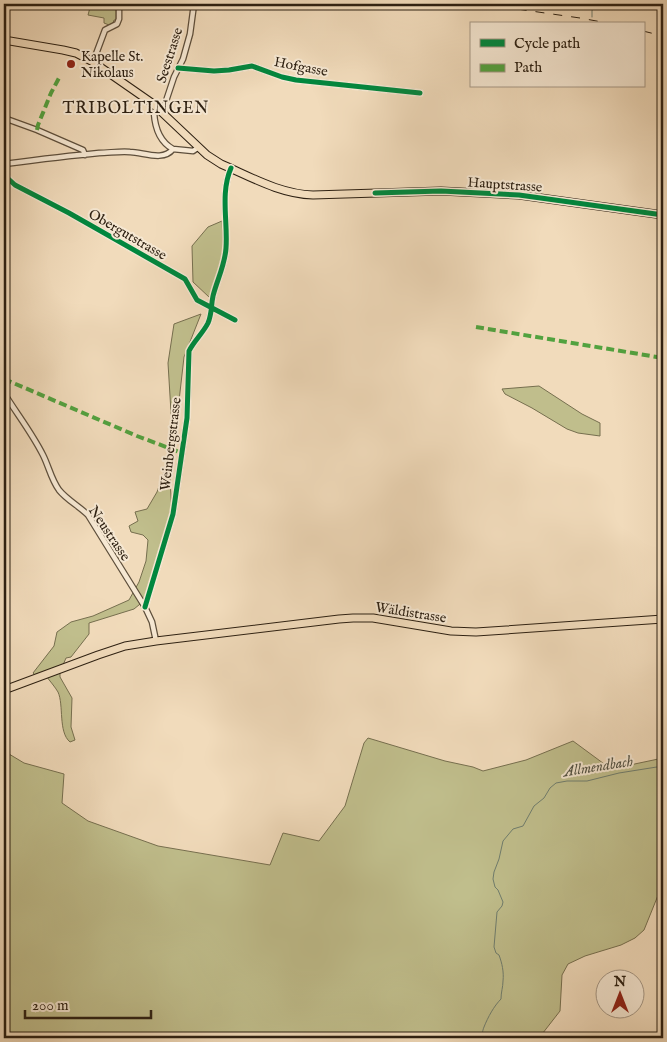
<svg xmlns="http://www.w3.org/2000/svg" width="667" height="1042" font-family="'IM FELL English',serif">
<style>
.green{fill:#c0be8c;stroke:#766f4f}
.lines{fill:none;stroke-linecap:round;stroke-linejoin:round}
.stream{stroke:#6f7d6e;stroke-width:1}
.street-casing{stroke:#5e4f3c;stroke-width:7}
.primary-casing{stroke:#2d2012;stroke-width:9}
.street{stroke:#f6e8d3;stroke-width:4.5}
.primary{stroke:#f1dbbb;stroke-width:7}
.rail{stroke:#2d2012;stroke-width:1;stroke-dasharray:9 9;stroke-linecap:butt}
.quiet{stroke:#52a23f;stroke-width:4;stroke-dasharray:8 4;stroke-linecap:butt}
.cycleway-casing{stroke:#f6e8d3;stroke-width:8}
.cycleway{stroke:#00873e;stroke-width:5}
.poi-dot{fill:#8f2418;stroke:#f6e8d3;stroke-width:2}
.labels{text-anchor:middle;stroke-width:4;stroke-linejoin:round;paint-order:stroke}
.street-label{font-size:14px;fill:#2d2012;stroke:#f6e8d3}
.poi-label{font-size:14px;fill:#2d2012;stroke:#f6e8d3;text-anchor:start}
.water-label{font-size:15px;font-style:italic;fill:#4e4e40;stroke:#f6e8d3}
.quarter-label{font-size:16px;letter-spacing:1px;fill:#2d2012;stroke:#f6e8d3}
</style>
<rect width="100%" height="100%" fill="#f1dbbb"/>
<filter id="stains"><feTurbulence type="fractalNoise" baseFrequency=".004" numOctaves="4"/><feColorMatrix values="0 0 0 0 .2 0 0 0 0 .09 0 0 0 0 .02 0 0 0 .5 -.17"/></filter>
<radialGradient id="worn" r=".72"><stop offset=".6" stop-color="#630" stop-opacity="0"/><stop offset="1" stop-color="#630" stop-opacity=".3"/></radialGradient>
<path class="green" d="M91,4H116V20H114L113,23L109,25L104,23V18L88,15Z
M222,221L224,253L222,265L209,297L193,282L192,246L208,227Z
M201,314L184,357L170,480L172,513L145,600L134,609L89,623V634L71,657L66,658L63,665L35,675L33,673L54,646L57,632L71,622L93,616L129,600L139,582L146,561L148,540L143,535L131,532L129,526L138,521L135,512L147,509L157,492L168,461L172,429L168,363L174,324Z
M539,386L582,414L600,423V436L578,433L567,429L532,408L505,394L502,389Z
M60,671V677L72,698L71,727L75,740L70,742C58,732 64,705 58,692C55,687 50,681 46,676Z
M368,738L445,761L473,767L483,771L526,760L573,741L611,769L663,758V883L644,930L635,938L621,945L585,956L568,964L562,975L560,1011L539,1038H4V751L24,763L64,774L62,803L88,821L158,846L270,865L283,833L319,841L345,806L364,743Z"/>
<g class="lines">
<path class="stream" d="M592,17V11L593,4
M181,59L187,35
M479,1038C483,1034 482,1032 484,1027C488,1017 494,1006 501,999C501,992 503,987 503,981C504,972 502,963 499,955L496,953L494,947L497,912L502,906L503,902L498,890L495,887L493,879L494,872L499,859L503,841L513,829L523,826L534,806L544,798L550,788L556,783L567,781H587L619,773L663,766"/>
<g class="street-casing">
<path id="street" d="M93,62L105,30L117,24L119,19V8
M178,68L214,71L229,70L252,66L282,77L296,80L420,93
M4,118L37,130L83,150L85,155
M173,149C160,142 155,128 154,113L156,110L162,109L166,101L174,77L183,59L190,34L194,4
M4,164C35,160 67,156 99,153C109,153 120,151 130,152C143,152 163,162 173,149L193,151L199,147
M4,175L15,185L69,213L185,279L197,300L235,320
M4,393C17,414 32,433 43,455C49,467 51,479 59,490C67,500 79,506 88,515L145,607L152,622L156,641
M145,607L173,514L187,418L189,351C194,341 203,333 208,323C212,314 211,305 213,296C217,280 225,265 226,248C228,222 220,193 231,168"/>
</g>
<g class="primary-casing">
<path id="primary" d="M4,40L63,50L76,53L93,62L152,103L207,155L221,164C251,177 280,194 313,195L441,191L519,195L663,215
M4,690L98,655L125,646L156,641L339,619L353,618H373L451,631L476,632L663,619"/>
</g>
<use href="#street" class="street"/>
<use href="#primary" class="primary"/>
<path class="rail" d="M482,4L580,18L613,24
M643,31L663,36"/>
<path class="quiet" d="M119,8L120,4
M37,130L38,125L51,93L59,78
M476,327L663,358
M4,379L137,436L182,453"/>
<g class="cycleway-casing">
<path id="cycleway" d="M178,68L214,71L229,70L252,66L282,77L296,80L420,93
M4,175L15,185L69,213L185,279L197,300L235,320
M375,193L441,191L519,195L663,215
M145,607L173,514L187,418L189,351C194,341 203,333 208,323C212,314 211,305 213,296C217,280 225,265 226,248C228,222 220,193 231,168"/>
</g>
<use href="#cycleway" class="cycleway"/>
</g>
<circle class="poi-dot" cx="71" cy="64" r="5"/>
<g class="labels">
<g class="street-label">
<text transform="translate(169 55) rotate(-72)" y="5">Seestrasse</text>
<text transform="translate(301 66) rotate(11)" y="5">Hofgasse</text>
<text transform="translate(505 184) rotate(4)" y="5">Hauptstrasse</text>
<text transform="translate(128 234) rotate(30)" y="5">Obergutstrasse</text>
<text transform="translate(170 444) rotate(-83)" y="5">Weinbergstrasse</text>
<text transform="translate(110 533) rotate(56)" y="5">Neustrasse</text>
<text transform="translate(411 612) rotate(9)" y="5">Wäldistrasse</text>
</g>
<g class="poi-label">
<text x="81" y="61">Kapelle St.<tspan x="81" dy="16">Nikolaus</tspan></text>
</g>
<g class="water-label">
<text transform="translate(598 766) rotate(-9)" y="5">Allmendbach</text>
</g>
<g class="quarter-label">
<text x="136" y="113">TRIBOLTINGEN</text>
</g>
</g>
<rect width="667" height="1042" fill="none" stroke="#f1dbbb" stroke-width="20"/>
<rect x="5" y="5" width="657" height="1032" fill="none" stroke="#2d2012" stroke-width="2.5"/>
<rect x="10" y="10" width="647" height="1022" fill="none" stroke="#2d2012"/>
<rect x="470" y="22" width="175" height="65" fill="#f6e8d3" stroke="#a69886"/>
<rect x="480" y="39" width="25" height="8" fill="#00873e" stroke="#a69886"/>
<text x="514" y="48" font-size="15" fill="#2d2012">Cycle path</text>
<rect x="480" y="64" width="25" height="8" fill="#52a23f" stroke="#a69886"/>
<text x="514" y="72" font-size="15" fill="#2d2012">Path</text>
<g transform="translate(620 994)"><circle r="24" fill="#f6e8d3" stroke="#a69886"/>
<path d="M0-4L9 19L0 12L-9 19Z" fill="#8f2418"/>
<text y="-8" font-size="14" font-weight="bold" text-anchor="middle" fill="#2d2012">N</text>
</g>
<path d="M25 1010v8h126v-8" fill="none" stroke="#2d2012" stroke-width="2.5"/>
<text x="32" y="1010" font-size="15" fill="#2d2012" stroke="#f6e8d3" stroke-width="4" paint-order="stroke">200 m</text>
<rect width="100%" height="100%" filter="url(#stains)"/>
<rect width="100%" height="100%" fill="url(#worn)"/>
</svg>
